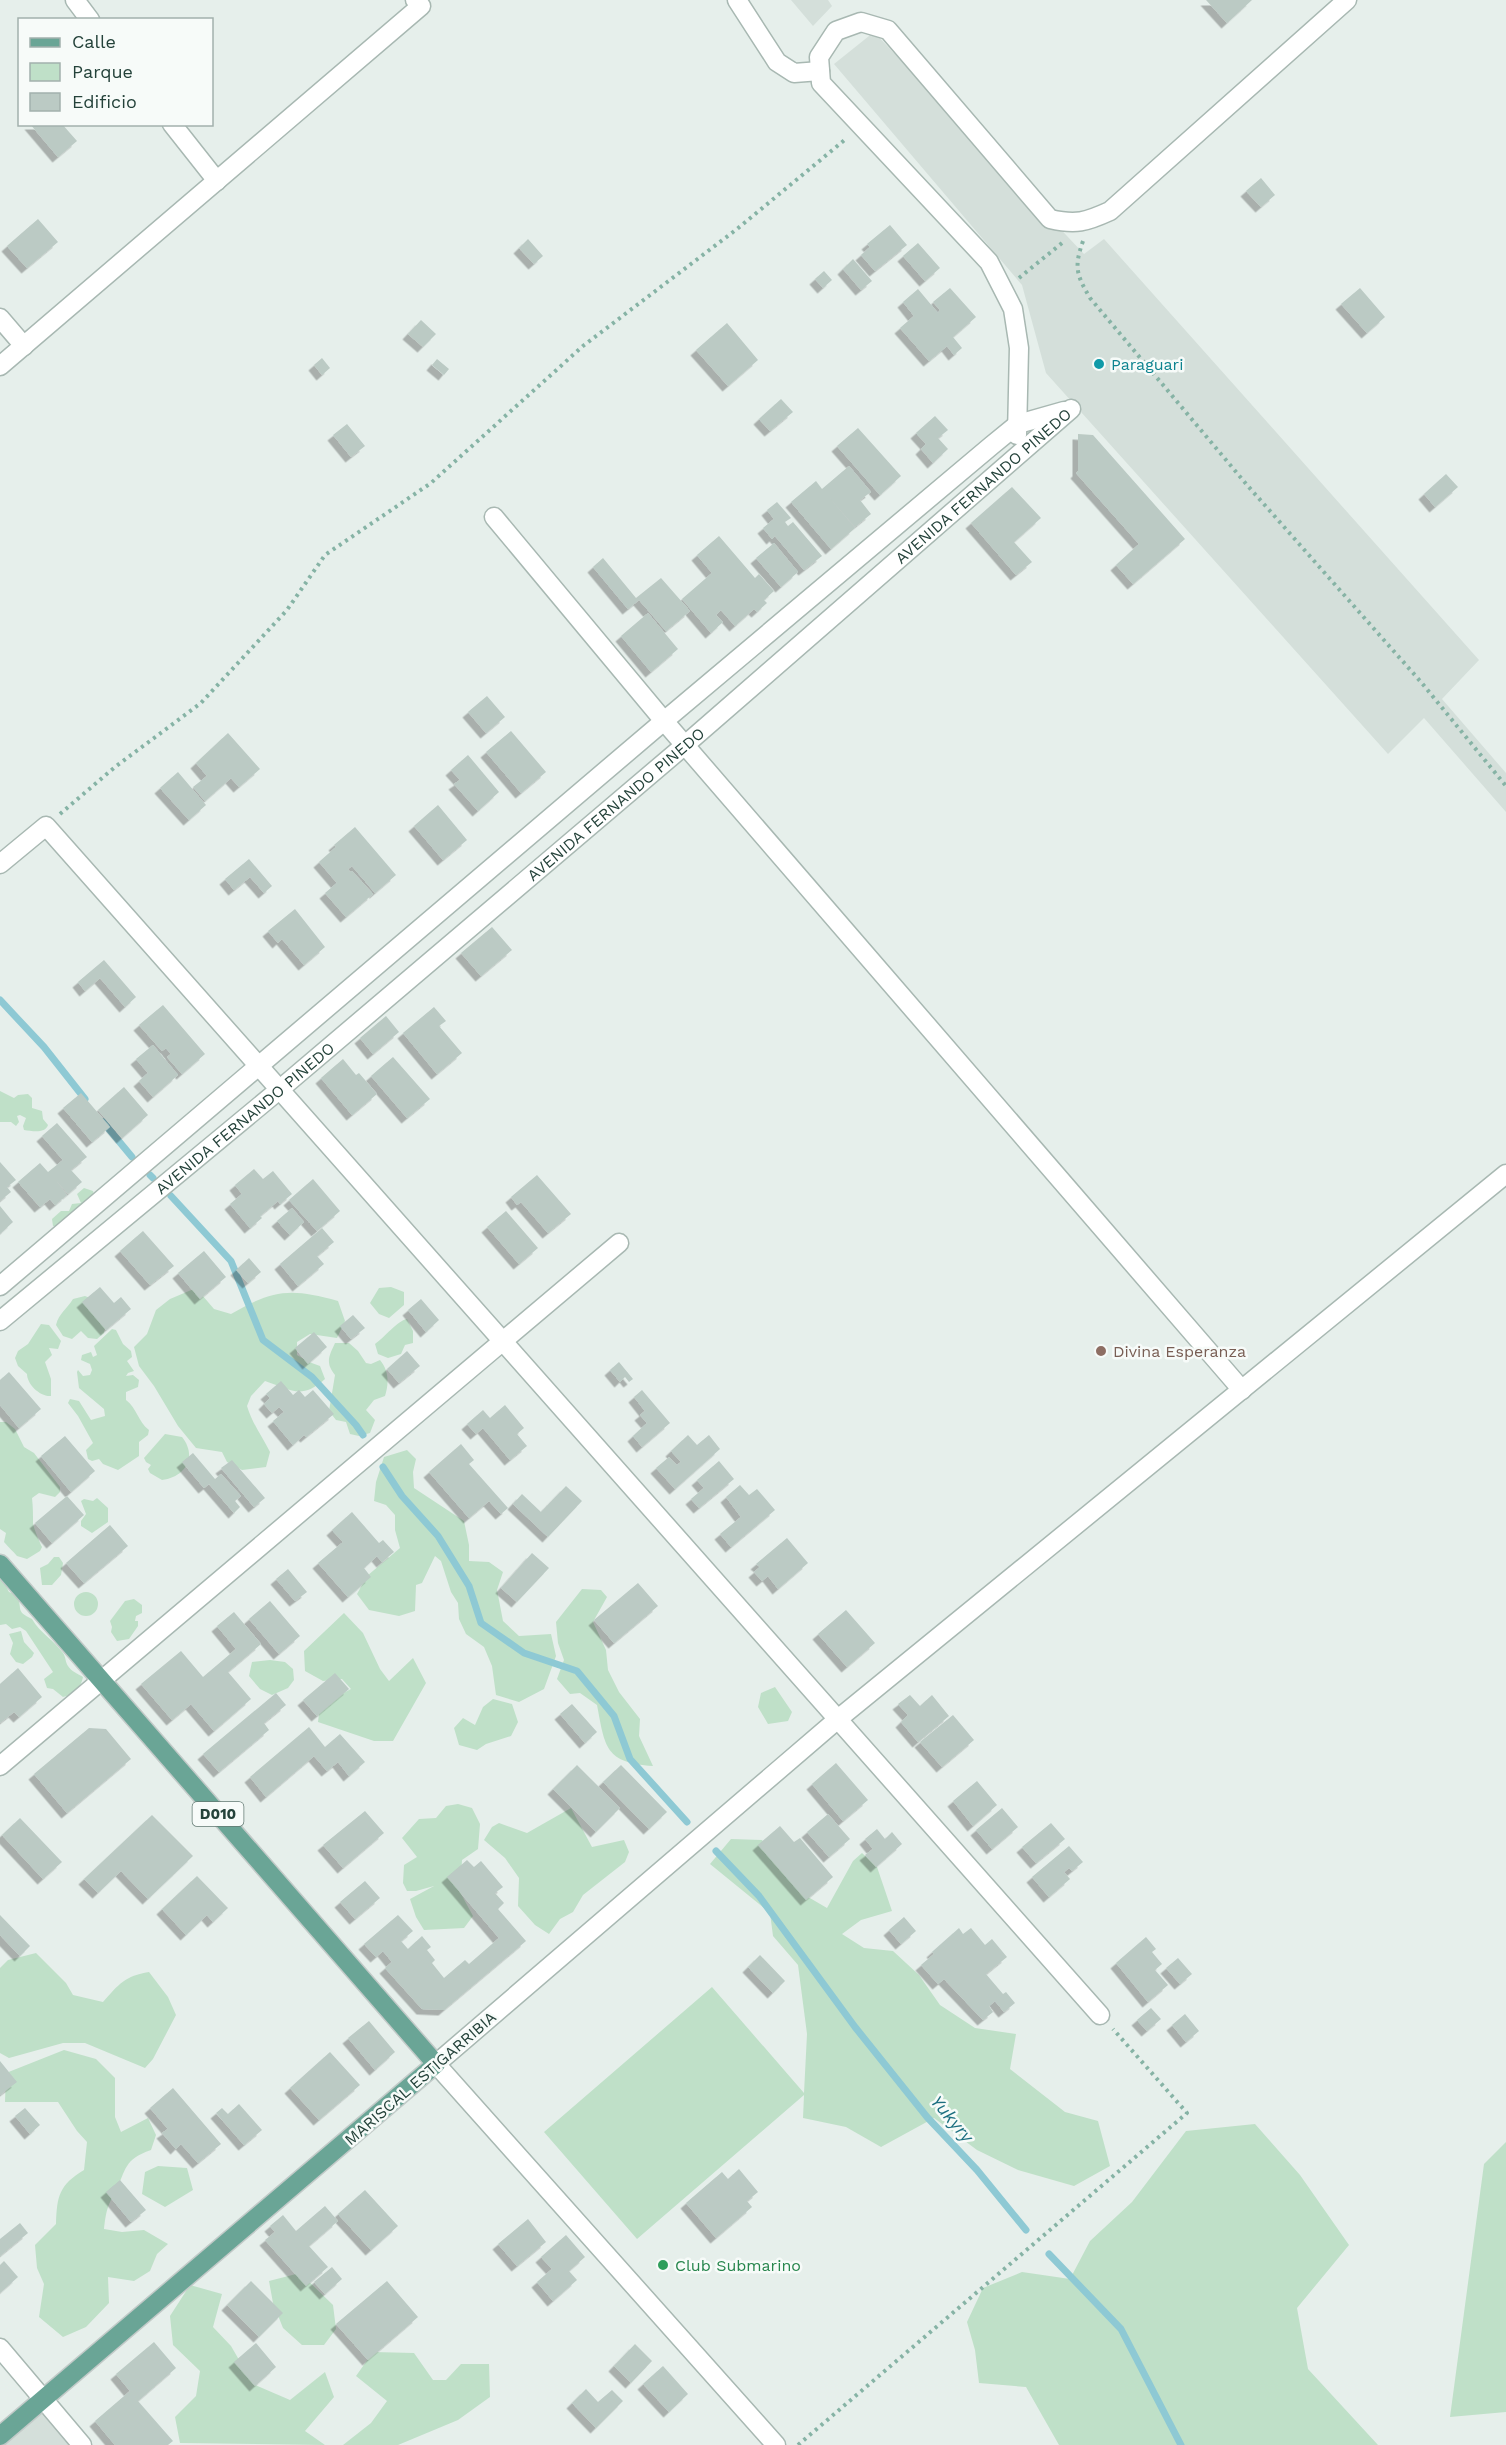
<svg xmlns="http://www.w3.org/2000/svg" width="1506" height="2445" font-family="'Work Sans',sans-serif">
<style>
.built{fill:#d4dfda}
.green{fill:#bfe0c8}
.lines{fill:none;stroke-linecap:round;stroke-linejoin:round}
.stream{stroke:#8ec9d4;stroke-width:7}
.building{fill:#bbcac4;filter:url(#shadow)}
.minor-casing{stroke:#a8b8b2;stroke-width:21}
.major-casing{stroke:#c2cac8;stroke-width:21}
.path{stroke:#86b3a5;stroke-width:4;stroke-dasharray:3 4.5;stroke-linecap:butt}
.minor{stroke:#fff;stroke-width:18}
.major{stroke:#6aa596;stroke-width:18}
.culture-dot{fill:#0f9aa8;stroke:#f7fbf9;stroke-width:2}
.education-dot{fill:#8d6e63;stroke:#f7fbf9;stroke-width:2}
.leisure-dot{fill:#2e9e5b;stroke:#f7fbf9;stroke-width:2}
.labels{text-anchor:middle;stroke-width:5;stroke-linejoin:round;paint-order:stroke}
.shield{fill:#f7fbf9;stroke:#637a73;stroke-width:1.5}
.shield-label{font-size:15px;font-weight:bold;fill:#24423a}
.culture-label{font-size:16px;fill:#0d838f;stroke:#f7fbf9;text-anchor:start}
.street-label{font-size:16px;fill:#24423a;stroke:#f7fbf9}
.education-label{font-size:16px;fill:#785e54;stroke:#f7fbf9;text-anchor:start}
.leisure-label{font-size:16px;fill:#27864d;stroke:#f7fbf9;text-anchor:start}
.water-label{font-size:18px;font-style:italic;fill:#1c6f80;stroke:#f7fbf9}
</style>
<defs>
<filter id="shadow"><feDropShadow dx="-5.5" dy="5.5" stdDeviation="0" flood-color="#0004"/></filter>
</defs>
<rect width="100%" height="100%" fill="#e6efeb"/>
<path class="built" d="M791,0H828L832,6L813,26Z
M874,32L1084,254L1104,239L1479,660L1442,699L1506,773V812L1424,718L1388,754L1046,373L1022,285L834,64Z
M43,2399L82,2445H0V2436Z"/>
<path class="green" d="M0,1091L14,1098L18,1095L28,1094L32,1098V1108L42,1111L43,1119L48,1125C45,1134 32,1131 24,1130L23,1126L26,1118L20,1115L17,1116L19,1122L16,1126L11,1122H0Z
M84,1188L93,1191L95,1198L56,1227L53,1226L52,1219L61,1211H69L72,1204L81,1203L77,1194Z
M391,1287L404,1292V1305L389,1318L379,1314L370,1303L379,1288Z
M196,1288L214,1309L231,1314C274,1289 291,1288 338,1301L345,1321L337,1338L310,1334L297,1342V1355L309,1362L320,1366L325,1379C301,1400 292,1390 265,1381L251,1396L247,1406C252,1423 262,1436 270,1452L266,1467L242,1470L227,1462L222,1452L196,1448L178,1426L154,1386L139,1366L134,1347L147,1334L156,1310L170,1299Z
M85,1296L90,1298L105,1328L104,1333L97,1339L88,1338L81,1331L72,1339L63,1336L56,1325C59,1313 67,1309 73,1299Z
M407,1319L413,1331V1343L405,1345L401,1354L388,1358L378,1354L375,1344C385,1337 397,1321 407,1319Z
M41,1324L49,1325L61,1341L58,1349L49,1348L52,1355L45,1362L51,1379V1396C40,1397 27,1384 27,1374L18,1366L15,1358L18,1351L28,1344Z
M112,1329L116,1330L123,1344L131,1351L132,1357L127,1361L134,1371L128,1373L126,1376L133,1375L139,1380L138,1387L126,1392V1400C137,1408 138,1422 149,1430L148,1435L139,1442V1456L118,1470L103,1464L99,1459L92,1461L88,1459L86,1450L93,1443L78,1416L68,1403L70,1399L79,1401L91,1420L105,1416L104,1409L79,1388L77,1372L78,1370L83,1376L90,1375L92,1370L90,1364L81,1360L82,1355L91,1352L93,1357L97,1355L94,1346Z
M335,1343H349L358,1351L366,1363L371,1364L380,1360C389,1371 389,1383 385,1396L374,1400L366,1410L375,1420L370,1433L359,1436L350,1434L346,1422L336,1420L329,1411L335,1375C325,1363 329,1356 335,1343Z
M0,1422H6L15,1429L24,1447L34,1453L60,1487V1492L55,1497L39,1493L32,1498C33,1507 33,1514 33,1523C33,1527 40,1543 42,1547L40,1551L27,1559L17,1556C13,1551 9,1548 4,1542L6,1533L0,1529Z
M165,1434L182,1437C198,1457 185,1477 162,1480L150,1473L148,1469L151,1465L146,1462L144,1458Z
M407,1450L416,1459L413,1472L414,1488L464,1521L469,1545V1561L489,1562L503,1572L497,1590L503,1621L519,1636L551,1634L556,1656L544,1689L519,1702L496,1695L492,1666L484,1647L466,1634L459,1619L458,1603L451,1592L441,1561L435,1556L422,1583L416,1585L415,1611L399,1616L369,1610L357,1594L367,1576L400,1548L395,1530V1515L386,1505L374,1501L376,1482L384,1457Z
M97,1498L108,1508V1522L92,1533L81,1526V1521L86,1514L81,1501L84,1499L93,1501Z
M54,1557H59L63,1563L61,1575L52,1585H42L40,1568L48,1564Z
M0,1579L3,1580L9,1592L17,1595C23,1610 15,1611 32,1619C40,1633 54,1640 63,1653C66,1657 65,1662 68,1666C71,1671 78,1674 83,1677C81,1688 73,1695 63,1697L53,1689L47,1688L44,1679L53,1672L26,1631L20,1627L12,1629L6,1624L0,1625Z
M582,1589L601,1590L607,1597L593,1622L606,1650L608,1670L619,1692L640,1719L639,1736L653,1766C605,1763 605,1747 597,1705L580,1693L570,1694L557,1679L564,1660L558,1643L556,1622Z
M74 1604a12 12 0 1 1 24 0a12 12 0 1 1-24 0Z
M134,1599L142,1605V1613L136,1616L135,1621H138V1626L129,1639L117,1641L111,1632L112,1627L110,1621L125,1601Z
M344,1613L363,1633L380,1669L389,1681L413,1658L426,1683L393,1741H374L318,1722L320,1705L351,1689L342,1679L323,1681L305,1671L304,1651Z
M21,1631L24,1642L34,1653L32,1657L23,1664L16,1662L10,1654L13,1643L9,1634Z
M270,1660L285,1662L293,1669L294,1680L288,1688L272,1695L260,1689L249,1676L252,1662Z
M775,1687L792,1712L788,1721L768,1724L758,1707L761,1693Z
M493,1699L512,1704L518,1722L511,1736L486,1744L477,1750L459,1745L454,1728L463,1718L475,1725L483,1707Z
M458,1804L472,1808L480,1824L478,1849L462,1860L460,1892L473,1916L464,1928L424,1930L416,1917L410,1899L434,1886L416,1891H407L403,1883L404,1865L417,1857L402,1838L419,1819L436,1818L446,1806Z
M571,1808L592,1847L624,1840L629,1852L625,1862L583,1895L573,1912L560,1919L549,1934L535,1925L518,1906L519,1878L505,1858L484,1840L492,1827L499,1823L527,1833Z
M731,1839L762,1840L803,1894L827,1908L853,1861L862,1853L877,1867L892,1911L861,1920L842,1934L864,1948L893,1951L919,1975L940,2005L975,2028L1016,2034L1010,2069L1065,2112L1098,2121L1110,2166L1074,2186L1018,2170L977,2150L934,2118L881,2147L846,2127L803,2118L804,2095L637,2239L544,2132L712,1987L804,2093L807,2034L798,1965L773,1936L770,1913L710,1864Z
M36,1953L66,1983L73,1995L103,2002C119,1984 125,1976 149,1972L168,1997L176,2015L153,2059L145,2068L85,2043H63L9,2058L0,2053V1968L8,1960Z
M64,2050L96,2059L115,2078V2117L121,2132L148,2118L156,2135L151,2150C123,2160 127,2169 115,2192C107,2207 106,2212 104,2229L122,2232L144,2230L168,2244L157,2254L150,2271L134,2281L108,2277L109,2303L86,2327L63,2337L39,2317L44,2284L37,2268L35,2245L56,2224C57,2196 59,2185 84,2170L87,2142L77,2131L58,2102H5L6,2073Z
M1255,2124L1300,2175L1349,2245L1297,2308L1308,2369L1378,2445H1059L1026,2387L979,2383L975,2350L967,2322L983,2288L1022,2272L1070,2279L1090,2241L1132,2202L1186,2131Z
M1506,2142V2412L1450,2417L1484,2164Z
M158,2166L187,2168L193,2190L165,2207L142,2194L145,2172Z
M300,2273L333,2305L336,2329L324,2345H302L283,2328L273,2303L269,2281Z
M190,2285L222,2294L213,2327L231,2346L253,2384L290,2400L325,2372L334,2397L305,2431L325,2445L180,2443L175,2417L196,2396L200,2371L173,2345L170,2316Z
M373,2352L414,2353L433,2380H446L461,2364H489L490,2397L458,2420L398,2445H343L371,2423L387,2401L356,2376Z"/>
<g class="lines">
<path class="stream" d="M0,1000L44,1047L85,1099
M103,1122L132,1157
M150,1175L153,1178
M171,1196L231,1261L263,1340L312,1377L356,1425L363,1435
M383,1467L402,1496L438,1536L469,1586L481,1623L524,1653L577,1671L614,1716L630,1759L687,1822
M716,1851L759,1896L855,2027L927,2117L977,2170L1026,2230
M1049,2254L1121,2329L1181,2445"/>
</g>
<path class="building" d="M1206,0H1252L1227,23Z
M30,124H62L77,141L58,157Z
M1261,178L1275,195L1261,207L1246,191Z
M38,219L58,242L27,268L7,246Z
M890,225L907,245L875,271L861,255L870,247L867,244Z
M528,239L543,256L534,264L519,248Z
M918,243L940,268L925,281L903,256Z
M853,259L872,281L861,290L843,269Z
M824,271L832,280L823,288L815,279Z
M950,288L976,317L953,337L962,348L954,355L947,346L929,361L900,328L914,316L903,302L918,289L938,313L940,310L933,302Z
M1360,288L1385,317L1367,333L1341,304Z
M421,320L436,334L423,347L408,334Z
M727,323L758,360L728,386L696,350Z
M322,358L330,368L322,375L314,365Z
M437,359L449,369L444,375L432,365Z
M781,399L793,412L770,431L759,419Z
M935,416L948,430L938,438L948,449L933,463L921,449L926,444L916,433Z
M347,424L365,446L351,457L333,435Z
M858,428L901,476L880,495L837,446Z
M1078,434L1093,435L1185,539L1133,584L1116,565L1139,544L1076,473L1078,471Z
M849,466L871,492L860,500L871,514L855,527L828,496L855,528L831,549L791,502L816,481L822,489Z
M1446,474L1458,487L1435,507L1424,494Z
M1012,487L1041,518L1014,542L1032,562L1016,575L971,523Z
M777,502L791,518L785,522L788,526L793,522L822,556L804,570L775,536L772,539L763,528L774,519L767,510Z
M719,536L755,578L759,574L774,591L764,600L767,603L757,612L754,609L735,626L721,610L716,615L723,622L711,633L682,599L712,573L697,555Z
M774,543L798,572L781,587L756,558Z
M603,558L636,598L661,578L690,611L666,631L639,600L628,609L593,567Z
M648,613L678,649L651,672L621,636Z
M487,696L505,717L486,733L468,712Z
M511,731L546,772L521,793L486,752Z
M228,733L260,769L239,787L231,778L205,801L193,787L207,776L196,763Z
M468,755L499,792L478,811L454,784L460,780L451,770Z
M178,772L206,805L189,820L160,788Z
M438,805L467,840L443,860L414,826Z
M355,827L396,875L375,893L352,866L348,869L350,872L352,871L373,894L346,917L325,893L337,883L319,862L336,847L334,845Z
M249,859L272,886L264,893L250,877L234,890L225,879Z
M295,909L325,947L304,965L282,939L278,943L268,931Z
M492,927L512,950L481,976L461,953Z
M104,960L136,997L125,1007L100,978L85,991L78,982Z
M163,1005L205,1054L182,1074L167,1057L171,1054L166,1048L162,1051L139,1025Z
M434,1007L446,1021L439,1026L462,1053L437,1074L403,1033Z
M386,1016L399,1032L373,1054L360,1038Z
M153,1045L178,1075L153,1097L139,1081L148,1073L136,1059Z
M393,1057L430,1099L407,1118L371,1076Z
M343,1059L356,1075L359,1073L377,1094L352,1115L321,1078Z
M124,1087L148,1115L122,1138L98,1110Z
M81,1093L110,1127L92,1142L63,1108Z
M57,1123L87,1157L71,1170L82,1182L68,1194L55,1179L67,1195L55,1205L50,1199L40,1207L18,1182L40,1163L48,1172L63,1160L42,1136Z
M0,1162L16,1180L7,1187L11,1192L0,1201Z
M254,1169L263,1179L273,1171L292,1194L280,1204L278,1201L260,1216L262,1218L250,1228L230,1204L242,1194L235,1185Z
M537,1175L571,1214L548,1233L521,1202L517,1205L511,1197Z
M313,1179L340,1211L317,1231L289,1200Z
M0,1206L13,1222L0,1234Z
M292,1208L304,1222L290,1235L277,1221Z
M506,1211L538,1248L519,1264L487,1227Z
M322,1228L334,1242L317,1256L324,1264L298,1286L280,1264Z
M143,1231L174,1266L150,1285L120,1251Z
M204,1251L226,1277L200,1299L178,1273Z
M249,1258L261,1272L248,1283L236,1270Z
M100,1287L114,1303L121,1297L131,1309L106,1330L82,1302Z
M421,1299L439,1320L426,1332L408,1310Z
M353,1315L365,1328L351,1339L340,1326Z
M314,1332L327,1347L308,1364L295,1348Z
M407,1351L420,1366L399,1383L387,1369Z
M619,1362L633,1379L629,1382L625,1377L620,1382L610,1370Z
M9,1372L41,1409L19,1428L0,1405V1380Z
M281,1381L293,1395L299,1390L305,1397L313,1390L334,1414L306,1437L304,1435L293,1445L273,1421L284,1412L279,1407L272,1413L264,1404L270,1398L266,1394Z
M642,1390L670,1423L642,1447L633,1436L647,1423L640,1415L645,1411L634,1397Z
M505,1405L524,1428L517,1434L527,1446L510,1460L483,1428L476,1434L467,1424L483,1410L490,1418Z
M688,1435L697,1445L709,1435L720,1449L675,1489L656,1468L669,1457L677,1465L681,1462L671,1451Z
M65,1436L95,1471L71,1492L41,1456Z
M461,1444L474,1460L469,1464L508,1508L501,1514L489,1501L469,1518L429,1472Z
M193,1453L215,1479L221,1474L241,1496L235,1501L240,1507L234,1513L209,1484L204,1488L182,1462Z
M232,1460L265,1498L254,1507L221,1468Z
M719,1461L734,1479L699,1508L691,1499L704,1488L697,1480Z
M740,1485L749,1495L757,1489L775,1510L731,1547L720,1534L741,1517L726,1497Z
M566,1486L582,1501L548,1537L513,1504L522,1494L541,1512Z
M67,1496L84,1515L52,1543L35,1523Z
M352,1512L379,1543L383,1540L394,1552L382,1562L377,1556L364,1568L371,1577L348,1597L318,1563L343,1542L332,1530Z
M110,1525L128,1546L84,1583L66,1563Z
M787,1538L808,1563L778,1589L768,1576L762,1581L754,1572L760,1567L756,1564Z
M532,1553L549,1568L517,1602L501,1588Z
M288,1569L307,1592L295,1601L276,1579Z
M638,1583L658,1606L614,1643L594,1620Z
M270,1601L300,1636L279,1654L249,1619Z
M846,1610L875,1643L847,1667L818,1634Z
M234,1612L261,1644L228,1672L251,1699L214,1731L191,1704L172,1720L141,1684L181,1651L203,1677L236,1649L217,1626Z
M18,1668L42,1697L19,1717L14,1712L0,1723V1684Z
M335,1673L349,1689L317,1716L303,1700Z
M276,1693L286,1705L264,1723L269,1730L219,1772L203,1754Z
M910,1695L920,1706L932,1695L949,1716L918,1742L901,1722L908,1715L898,1704Z
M572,1704L597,1732L585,1743L560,1714Z
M953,1715L974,1740L942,1767L920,1742Z
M309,1727L325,1747L340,1734L365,1762L349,1776L338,1762L327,1771L314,1756L266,1797L250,1777Z
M89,1728L106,1729L131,1759L67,1813L34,1774Z
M836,1763L868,1800L843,1821L812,1784Z
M577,1765L620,1808L596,1832L553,1789Z
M621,1765L667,1812L649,1829L603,1782Z
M977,1781L997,1805L973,1826L953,1801Z
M1002,1808L1018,1827L992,1849L976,1830Z
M365,1811L384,1833L343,1868L323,1845Z
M828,1814L850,1839L829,1857L807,1832Z
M152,1815L193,1856L148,1899L121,1871L98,1893L84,1879Z
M20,1818L62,1862L43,1879L2,1835Z
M1051,1823L1065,1839L1036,1863L1022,1847Z
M780,1826L794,1842L800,1838L833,1877L806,1900L758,1845Z
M877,1829L885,1839L892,1832L902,1844L876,1867L865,1855L873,1849L865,1839Z
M1069,1846L1083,1862L1072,1871L1069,1868L1064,1872L1070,1879L1049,1897L1032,1877Z
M467,1860L474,1867L481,1861L503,1887L495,1893L504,1903L498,1909L526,1941L444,2010L422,2009L385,1968L392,1962L383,1951L376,1957L364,1944L398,1915L413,1931L401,1941L408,1949L422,1936L431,1947L427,1950L435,1960L432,1963L444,1978L465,1960L469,1964L499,1938L447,1877Z
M197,1876L228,1908L213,1922L207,1915L186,1935L162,1909Z
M365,1881L380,1898L355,1919L340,1902Z
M0,1915L30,1946L20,1956L0,1935Z
M904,1917L916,1931L901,1944L889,1930Z
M959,1928L963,1934L971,1928L985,1945L992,1939L1007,1957L986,1974L1003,1994L1006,1992L1015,2003L1004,2012L995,2001L989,2006L993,2012L983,2020L944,1979L938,1984L921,1965L934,1954L932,1952Z
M1146,1937L1156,1949L1152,1952L1162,1964L1155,1970L1168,1985L1148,2002L1116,1963Z
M760,1955L785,1981L773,1993L748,1967Z
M1178,1958L1192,1974L1180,1984L1166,1968Z
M1151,2008L1161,2019L1147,2031L1137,2020Z
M1185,2014L1199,2031L1186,2042L1172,2025Z
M369,2021L395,2052L375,2070L348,2038Z
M330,2052L360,2085L319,2120L290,2088Z
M0,2061L17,2082L0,2095Z
M173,2088L221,2144L198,2163L181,2144L176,2149L162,2133L168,2129L150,2108Z
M239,2104L262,2130L244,2145L216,2113L222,2108L228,2114Z
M25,2108L40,2125L30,2134L15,2116Z
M739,2169L758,2192L747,2201L752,2207L716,2238L686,2203L722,2172L728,2179Z
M120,2180L146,2210L131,2222L106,2192Z
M365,2190L398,2226L371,2250L338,2214Z
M325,2206L338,2221L309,2246L328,2267L306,2286L265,2240L275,2232L270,2226L283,2215L296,2231Z
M528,2219L546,2242L517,2266L498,2244Z
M20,2223L28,2233L0,2256V2239Z
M566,2235L585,2257L569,2271L577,2280L553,2301L537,2282L552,2269L541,2257Z
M4,2261L18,2277L0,2293V2265Z
M332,2267L342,2279L325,2294L314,2282Z
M251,2281L283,2313L259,2337L227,2305Z
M387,2281L418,2317L368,2360L336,2324Z
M154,2342L176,2368L138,2401L173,2441L168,2445H115L95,2421L130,2391L116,2374Z
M256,2343L276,2367L255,2386L234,2362Z
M635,2344L652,2361L631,2383L614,2366Z
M663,2366L688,2394L669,2412L643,2384Z
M586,2389L598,2402L612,2390L623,2401L596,2428L572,2403Z"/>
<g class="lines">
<g class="minor-casing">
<g id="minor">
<path d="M75,0L90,20"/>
<path d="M737,0L777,62L794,73L820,71"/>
<path d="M172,124L217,181"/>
<path d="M0,318L24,346"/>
<path d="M0,366L421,6L415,0"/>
<path d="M1017,435L1019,348L1013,309L989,262L821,83L819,57L836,31L861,22L888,30L1050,219C1076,225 1086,222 1110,211L1347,0"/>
<path d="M494,517L664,721L1242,1390"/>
<path d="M0,864L46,826L1100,2015"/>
<path d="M0,1286L664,721L991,446L1018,424L1064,411"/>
<path id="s1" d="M0,1321L279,1090L685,745L1071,409"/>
<path d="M0,1766L619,1243"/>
<path d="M0,2348L82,2445"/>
<path d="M776,2445L436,2064L838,1719L1506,1174"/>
</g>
</g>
<g class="major-casing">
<path id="major" d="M0,1564L436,2064L0,2436"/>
</g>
<path class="path" d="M1083,241C1074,267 1076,274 1090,298L1247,485L1421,682L1506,786
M1019,278L1062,243
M60,814L115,767L201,703L287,610L325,555L431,483L583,346L737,229L847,138
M798,2445L1187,2113L1113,2029"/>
<use href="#minor" class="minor"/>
<use href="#major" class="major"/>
</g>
<circle class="culture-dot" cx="1099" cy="364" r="6"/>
<circle class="education-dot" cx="1101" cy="1351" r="6"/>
<circle class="leisure-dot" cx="663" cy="2265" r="6"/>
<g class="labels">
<rect class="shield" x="192.5" y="1802" width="51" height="24" rx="4.5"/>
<g class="shield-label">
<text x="218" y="1819">D010</text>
</g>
<g class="culture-label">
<text x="1111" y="370">Paraguari</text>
</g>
<g class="street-label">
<text dy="6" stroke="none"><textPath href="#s1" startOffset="1290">AVENIDA FERNANDO PINEDO</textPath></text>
<text dy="6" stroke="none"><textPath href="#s1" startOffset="804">AVENIDA FERNANDO PINEDO</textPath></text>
<text dy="6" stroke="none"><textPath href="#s1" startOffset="318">AVENIDA FERNANDO PINEDO</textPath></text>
<text transform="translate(420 2078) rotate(-41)" y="6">MARISCAL ESTIGARRIBIA</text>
</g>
<g class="education-label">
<text x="1113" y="1357">Divina Esperanza</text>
</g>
<g class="leisure-label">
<text x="675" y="2271">Club Submarino</text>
</g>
<g class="water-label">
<text transform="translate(952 2119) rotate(50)" y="6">Yukyry</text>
</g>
</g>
<rect x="18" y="18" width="195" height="108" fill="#f7fbf9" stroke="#a3b1ad" stroke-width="1.5"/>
<rect x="30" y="38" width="30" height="9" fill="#6aa596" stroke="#a3b1ad" stroke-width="1.5"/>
<text x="72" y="48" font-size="18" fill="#24423a">Calle</text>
<rect x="30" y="63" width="30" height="18" fill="#bfe0c8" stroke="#a3b1ad" stroke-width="1.5"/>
<text x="72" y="78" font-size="18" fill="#24423a">Parque</text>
<rect x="30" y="93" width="30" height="18" fill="#bbcac4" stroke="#a3b1ad" stroke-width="1.5"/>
<text x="72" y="108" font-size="18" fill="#24423a">Edificio</text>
</svg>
